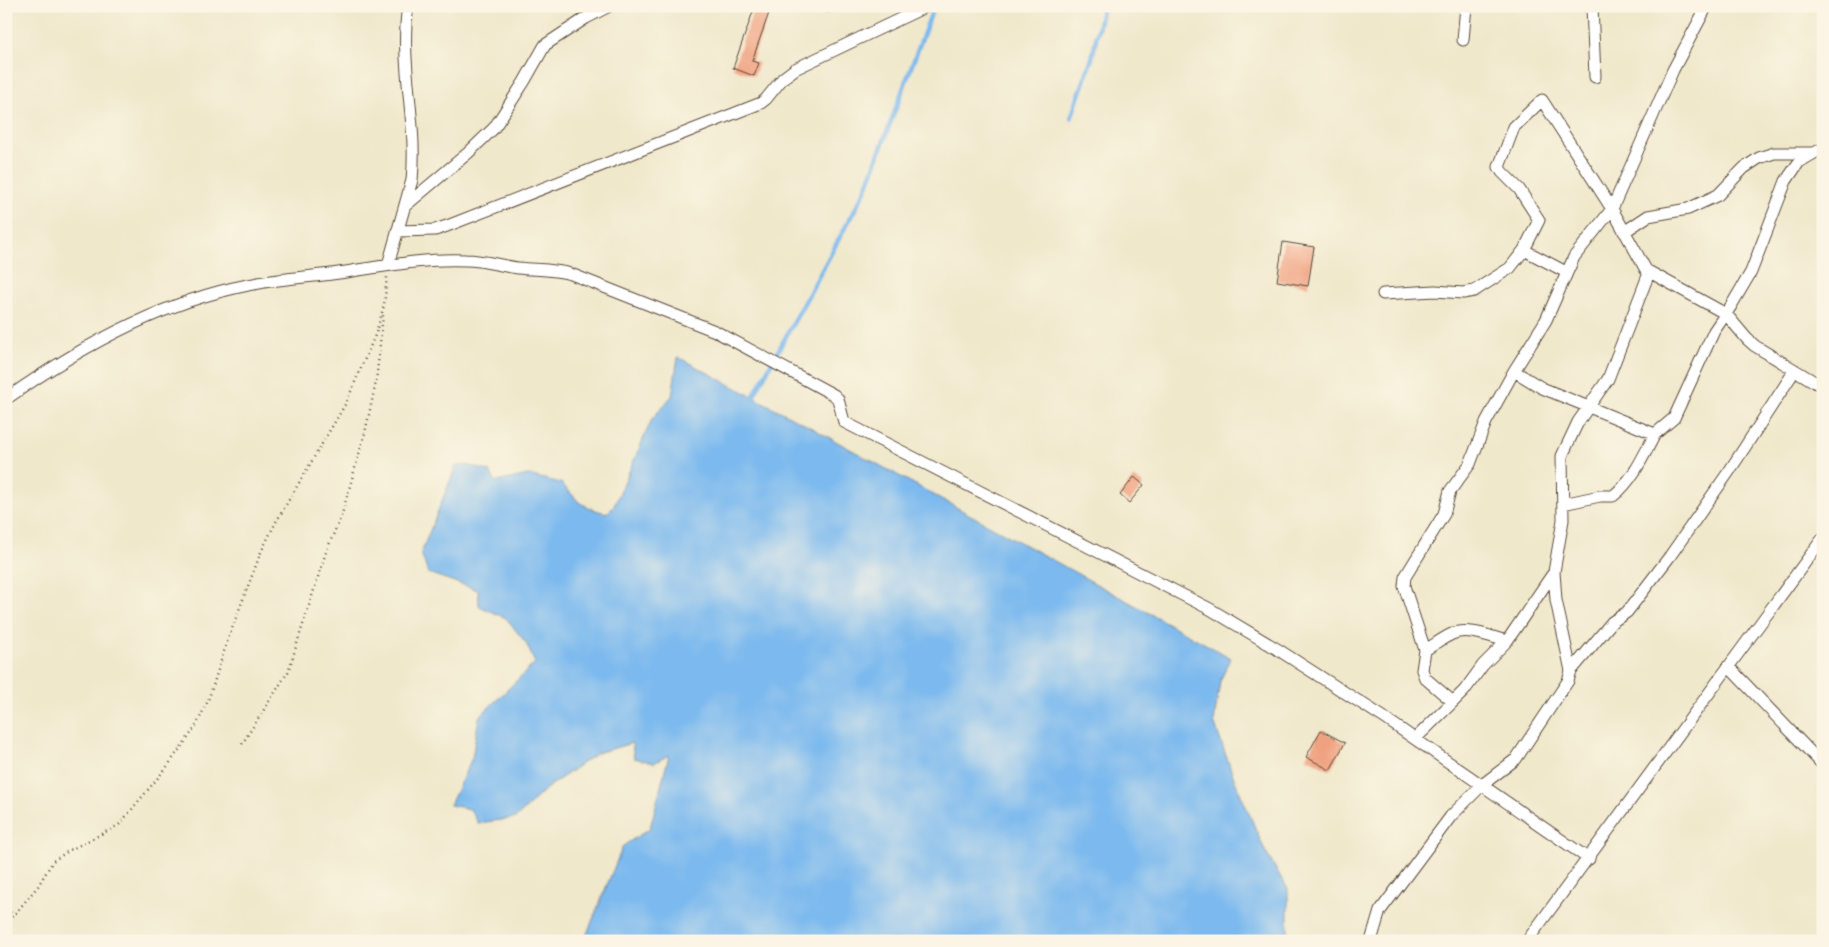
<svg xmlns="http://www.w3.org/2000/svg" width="1829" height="947" font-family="Itim,sans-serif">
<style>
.water{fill:#7cb9ee;stroke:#5c7286}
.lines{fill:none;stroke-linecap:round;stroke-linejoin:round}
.stream{stroke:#7cb9ee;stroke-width:4.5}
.building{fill:#f0a17f}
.minor-casing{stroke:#564638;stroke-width:13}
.path{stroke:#564638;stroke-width:2.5;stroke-dasharray:1 4;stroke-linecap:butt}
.minor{stroke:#fff;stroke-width:11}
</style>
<rect width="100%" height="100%" fill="#fcf5e5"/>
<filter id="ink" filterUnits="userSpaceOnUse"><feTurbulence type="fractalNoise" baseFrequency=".02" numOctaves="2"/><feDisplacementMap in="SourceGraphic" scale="10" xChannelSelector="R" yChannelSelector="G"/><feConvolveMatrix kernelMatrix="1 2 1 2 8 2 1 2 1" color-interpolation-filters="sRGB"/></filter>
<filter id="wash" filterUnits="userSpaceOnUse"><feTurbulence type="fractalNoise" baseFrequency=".0096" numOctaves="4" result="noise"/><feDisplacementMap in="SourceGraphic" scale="20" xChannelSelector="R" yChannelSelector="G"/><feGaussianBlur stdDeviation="1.12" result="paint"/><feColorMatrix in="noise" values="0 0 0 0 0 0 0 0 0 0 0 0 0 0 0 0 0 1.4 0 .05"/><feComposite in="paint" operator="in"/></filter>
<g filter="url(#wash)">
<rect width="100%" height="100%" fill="#f0e8cb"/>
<path class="water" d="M678,357L810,427L1231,658L1220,681L1214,722L1235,781L1266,853L1288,889V941H584L623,846L650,828L669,755L654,763L634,758L632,743L597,753L547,788L516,818L478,823L470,809L450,805L472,758L479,717L535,663L526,643L506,618L479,606L478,590L428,573L421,553L456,466L467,465L489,471L496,482L528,475L561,483L580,503L595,510L607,513L614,506L652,419L672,396Z"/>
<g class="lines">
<path class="stream" d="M1071,118L1092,58L1103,6
M753,397L865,191L934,6"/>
</g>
<g id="blocks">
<path class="building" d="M755,6L770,10L752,61L759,63L754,76L733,68Z
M1283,242L1314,247L1308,286L1277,281Z
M1134,477L1144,485L1129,503L1120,495Z
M1321,730L1345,743L1330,770L1306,757Z"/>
</g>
</g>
<g filter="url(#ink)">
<use href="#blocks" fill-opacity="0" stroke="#564638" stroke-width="1"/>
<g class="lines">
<g class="minor-casing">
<path id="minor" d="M826,6H829
M1592,6L1595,77
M1707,6L1673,70L1612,209L1574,257L1546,320L1514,371L1542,388L1655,434L1674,418L1714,331L1731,306L1751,272L1786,181L1799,162L1823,148
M1463,40L1466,6
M405,206L468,153L494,128L524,82L545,45L586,18L609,6
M397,231L435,230L447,226L761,103L766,99L783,78L795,69L927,6
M1624,232L1648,216L1688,209L1718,195L1744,168L1759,158L1774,153H1813
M1524,250L1539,220L1519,189L1502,172L1499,167L1514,127L1542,100L1612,209L1646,270L1726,314L1747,339L1755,346L1823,387
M388,265L412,180C418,122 399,64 408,6
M1383,294L1435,291L1463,293L1474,291L1510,268L1524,250L1566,272
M6,399C78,348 161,302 248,285C280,278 313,277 346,272C385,266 426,258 466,260C484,260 501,266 518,268C536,270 553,269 571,274L715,331L834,395L838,399L844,422L1210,609L1277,649L1383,717L1589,859
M1563,504L1600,496H1613C1633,480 1643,457 1655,434
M1425,650C1434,645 1443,638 1452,634C1468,627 1491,637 1507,641
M1728,666L1823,765
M1571,671L1612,622L1627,612L1670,556L1730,470L1795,370
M1453,702L1425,678L1422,670L1425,650L1404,586L1405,577L1444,514L1450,491L1470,464L1486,422L1514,371
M1415,739L1464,691L1483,665L1507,641L1554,572
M1371,941L1380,911L1451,816L1482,785L1516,759L1568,681L1571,671L1556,600L1554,572L1563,520L1562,456L1578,422L1608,379L1649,273
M1527,941L1823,538"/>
</g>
<path class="path" d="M242,744L288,672L326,552L342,514L365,433L376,382L383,315
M6,910L15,915
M6,925L38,886L53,861L70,850L119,825L166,768L195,728L208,701L228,639L261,552L276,522L346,403L376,333L384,306L387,277"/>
<use href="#minor" class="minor"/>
</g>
</g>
<rect width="1829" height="947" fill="none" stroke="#fcf5e5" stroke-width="25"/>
</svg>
